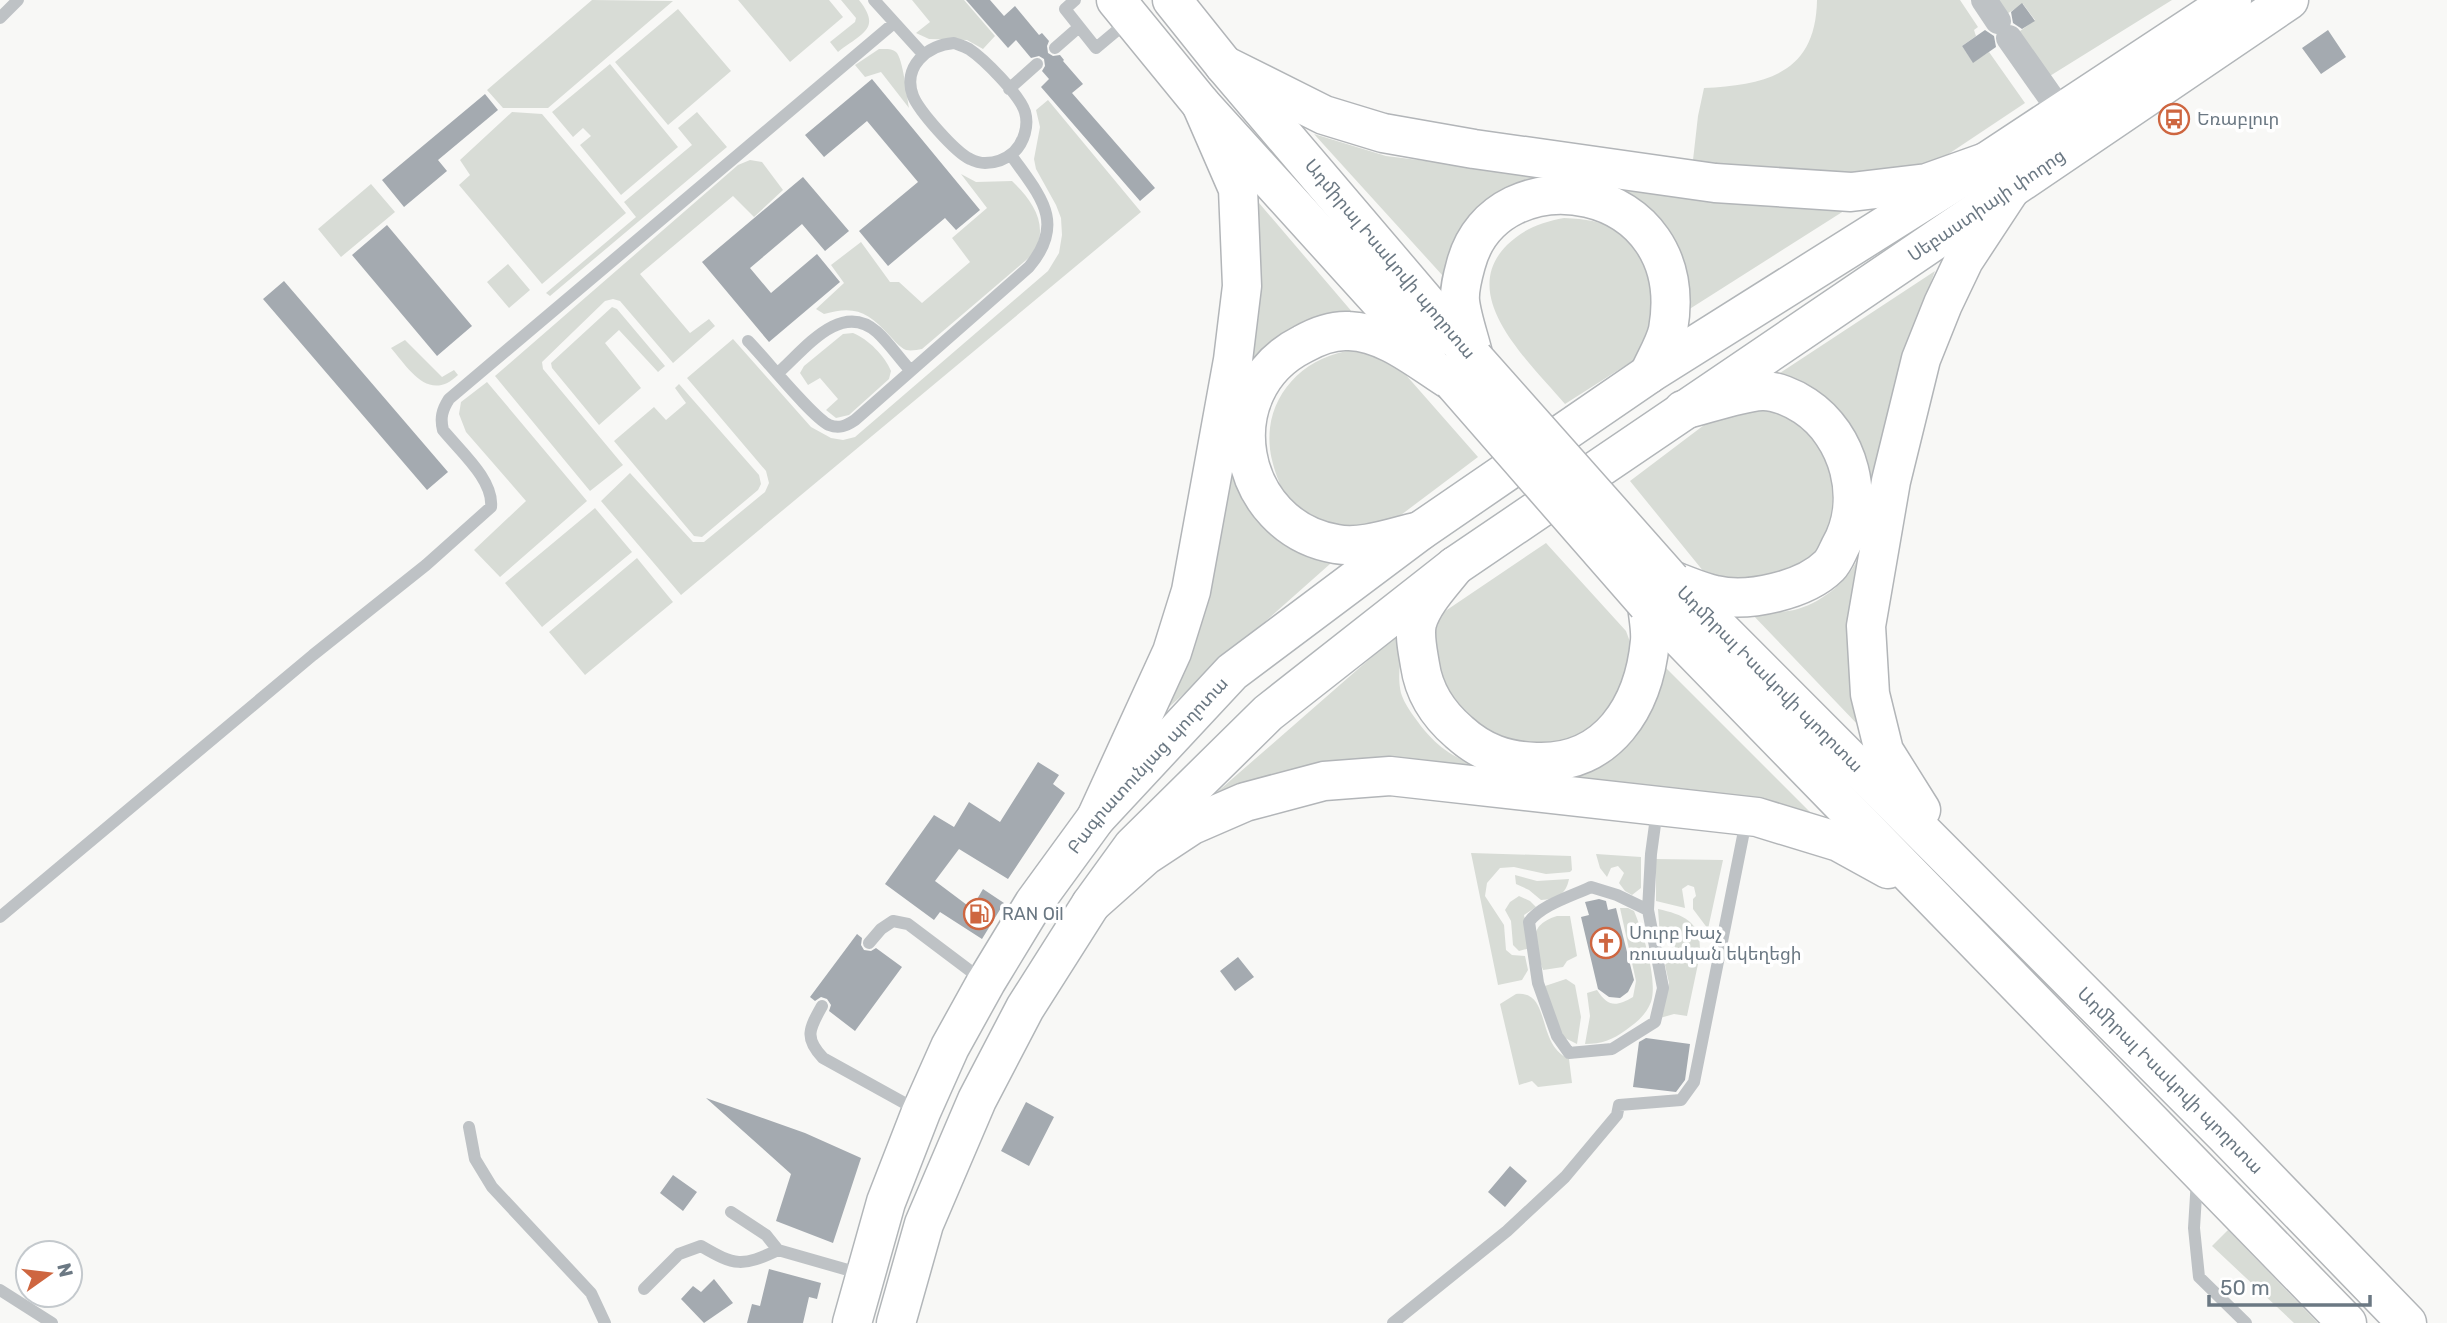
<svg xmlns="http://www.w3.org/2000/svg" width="2447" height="1323" font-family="Rubik,'Noto Sans Armenian',sans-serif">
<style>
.green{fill:#d8dcd6}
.building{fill:#a4aab0}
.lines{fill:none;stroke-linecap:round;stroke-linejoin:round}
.primary-casing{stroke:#b2b6b9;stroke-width:41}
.highway-casing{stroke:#b2b5b8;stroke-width:41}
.lane{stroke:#bec2c5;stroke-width:12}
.street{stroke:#bec2c5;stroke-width:26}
.primary{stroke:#fff;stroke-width:38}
.highway{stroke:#fff;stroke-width:38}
.highway-bridge-casing{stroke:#b2b5b8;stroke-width:41;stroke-linecap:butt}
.highway-bridge{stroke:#fff;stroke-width:38}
.labels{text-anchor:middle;stroke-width:7;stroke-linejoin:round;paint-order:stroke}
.poi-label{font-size:18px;fill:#6b7883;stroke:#fff;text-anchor:start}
.street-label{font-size:18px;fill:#6b7883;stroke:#fff}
</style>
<rect width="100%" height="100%" fill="#f8f8f6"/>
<path class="green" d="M592,0L673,1L548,108H503L487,90Z
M738,0H829L843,17L790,62Z
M841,0H859C882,29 862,33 838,52L830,42L855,22L856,18Z
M912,0H964L995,36L983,49L967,40L929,39L916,33L930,22Z
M1817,0H1960L1978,27L1974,30L1976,36L1962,46L1973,62L1989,52L2025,103L1947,155L1912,169L1862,177L1705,167L1693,160L1698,116L1704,88C1767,85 1816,73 1817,0Z
M1995,0H2172L2045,79L2016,34L2035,20L2023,4L2005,15Z
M678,9L731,71L668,125L615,62Z
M879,49C884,49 892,48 896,52C903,58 907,97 909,108L881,72L865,77L855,65Z
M610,64L678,147L621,195L580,145L591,136L583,128L573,137L552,112Z
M1048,100L1141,212L681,595L601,501L630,473L693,542H704L765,492L769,483L766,471L687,378L733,339L811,427L831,438L843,440L855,437L1048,271L1059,253L1062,235L1061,218L1056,205L1036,169L1034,159L1040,127L1036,110Z
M512,112L542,114L626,213L542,284L459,185L470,175L460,160Z
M697,112L727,147L550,296L546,293L636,217L624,202L692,145L678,128Z
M1314,134L1386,156L1532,174L1858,202L1688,310L1681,268L1543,185L1453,287Z
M750,160L762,162L783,190L754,217L733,196L640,274L690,333L709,319L715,326L673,363L620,301L613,299L605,301L542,362L543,369L623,465L590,491L495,376L738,165Z
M961,174L976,182L1012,181C1033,201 1051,227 1032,255L922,349C917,350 911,351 906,350C899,347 894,340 889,335C868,312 855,305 824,314L816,309L844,283L831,265L861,242L890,282H899L922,303L970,262L952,238L987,208Z
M1242,183L1359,320L1323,322L1235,442L1339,556L1142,731L1165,691Z
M371,184L395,212L341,257L318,229Z
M1564,218C1624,220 1631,240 1658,287L1645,353L1565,404C1532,364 1455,297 1507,245C1523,229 1542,222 1564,218Z
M508,264L530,290L509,308L487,282Z
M1935,271L1909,343L1872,519L1881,749L1750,612C1765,612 1780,613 1794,610C1819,604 1847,583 1857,560C1864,545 1866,528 1869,512L1774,377Z
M612,307L617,309L665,366L658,372L619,330L605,343L641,388L599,425L552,368L551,363Z
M853,333C868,339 885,356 891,371L889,379L849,415L836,418L826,410L838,399L820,378L808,385L800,373L804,366L843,334Z
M405,340L442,377L454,370L458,375C429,403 409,369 391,348Z
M1354,350L1391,358L1478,457L1381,530L1335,534C1322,524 1299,511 1288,498C1281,489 1276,475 1273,464C1257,407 1296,357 1354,350Z
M487,382L587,501L500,577L474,550L526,501L466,432L459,414L461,402Z
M679,384L759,475L761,484L758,490L702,537L694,536L614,441L654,407L666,420L686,403L675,388Z
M1756,408L1774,412L1790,419L1806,429L1818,442L1834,475L1836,511L1813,559L1749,589L1704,572L1630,481L1716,416Z
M595,508L632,552L542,627L505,583Z
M1546,543L1626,631L1633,650L1631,670L1604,722L1552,750L1475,732L1441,684L1432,620Z
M637,558L673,602L585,675L549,632Z
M1405,628C1403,649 1396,673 1401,693C1404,703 1412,714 1418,722C1455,773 1496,769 1554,772L1658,660L1811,813L1532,781L1200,807Z
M1471,853L1571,856L1572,870L1570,872L1546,874L1514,867L1500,868L1487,883L1485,896L1504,925L1506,950L1512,955L1525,956L1528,970L1522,980L1498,985Z
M1596,854L1641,857V888L1632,895L1625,891L1619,883L1624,873L1618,866L1611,868L1607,877L1600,868Z
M1656,859L1723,860L1708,929L1693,909V899L1696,896L1694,887L1688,885L1682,889L1685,908L1656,901Z
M1515,875L1537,881L1569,879C1566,895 1556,899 1541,900L1529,890L1516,884Z
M1519,896L1530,901L1536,907L1524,915L1530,948L1519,951L1513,945L1511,921L1505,910L1510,902Z
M1620,908H1628L1634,911C1643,932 1658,980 1651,1002C1646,1015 1636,1023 1626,1030C1612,1040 1602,1044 1585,1044L1590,1016L1587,993L1597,990C1608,1007 1616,1007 1633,997L1636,981Z
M1658,909C1686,915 1704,924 1699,956L1677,951L1673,943L1660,937Z
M1557,916H1570L1577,956L1567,961L1563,967L1543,970C1535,946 1525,926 1557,916Z
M1671,958L1698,964L1687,1016L1674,1014L1660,1018L1669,983L1665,965Z
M1566,979L1575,985L1581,1017L1577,1044L1565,1038L1560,1032L1545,986Z
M1516,994C1552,990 1535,1044 1569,1059L1572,1083L1538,1087L1532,1081L1519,1085L1500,1004Z
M2228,1230L2318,1323H2294L2212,1246Z"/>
<path class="building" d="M966,0H990L1004,16L1015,6L1039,35L1042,33L1049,41L1047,46L1048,53L1053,56L1060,55L1064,60L1063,61L1083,84L1072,93L1155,188L1140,201L1041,87L1049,79L1042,71L1045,66L1044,59L1039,56L1031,58L1016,40L1008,48Z
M2022,3L2035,21L2022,29L2013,23L2011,12Z
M1985,30L1994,36L1996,47L1973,63L1962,46Z
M2328,30L2346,57L2321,74L2302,48Z
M872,79L980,210L956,230L945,218L888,266L859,231L918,182L867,121L824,157L805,135Z
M485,94L498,110L438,160L447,171L404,207L382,180Z
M803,177L849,231L825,251L802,224L750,268L771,293L817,254L840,282L769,342L702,262Z
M387,225L472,326L437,356L352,255Z
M284,281L448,472L427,490L263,299Z
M1038,762L1059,775L1053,784L1065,793L1008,879L959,849L935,881L967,905L968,903L973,906L983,889L1004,903L982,939L940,912L934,920L885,884L934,815L954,827L969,802L1000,822Z
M1599,899L1606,901L1608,910L1616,908L1634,980L1628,992L1620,998L1609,997L1598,989L1581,917L1589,915L1585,902Z
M857,934L862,938L861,945L864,950L871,951L876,948L902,967L855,1031L829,1011L831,1005L827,999L821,997L815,1001L810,997Z
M1238,957L1254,977L1235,991L1220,971Z
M1646,1038L1690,1044L1685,1080L1676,1092L1633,1087L1639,1042Z
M706,1098L805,1133L861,1158L833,1243L776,1221L791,1174Z
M1026,1102L1054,1117L1029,1166L1001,1151Z
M1510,1166L1527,1181L1505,1207L1488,1192Z
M673,1175L697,1192L683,1211L660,1193Z
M769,1269L821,1283L817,1299L809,1297L803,1323H747L752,1304L760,1306Z
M714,1279L733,1303L704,1323L681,1299L693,1286L701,1292Z"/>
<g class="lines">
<g class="primary-casing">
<g id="primary">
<path id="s1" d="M852,1323L886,1202L921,1112L950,1047L986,982L1034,903L1096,818L1232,672L1420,531L1649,374L1986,162L2232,0"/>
<path id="s2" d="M896,1323L924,1224L977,1100L1025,1008L1091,904L1133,846L1268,713L1455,566L2289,0"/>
</g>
</g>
<g class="highway-casing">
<g id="highway">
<path d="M1116,0L1201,104L1426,352"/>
<path d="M1172,0L1224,65L1470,354"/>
<path d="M1224,65L1324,115L1383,133L1474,149L1715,183L1851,192L1927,183L1986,162"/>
<path d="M1474,358C1470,340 1462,319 1460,301C1459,289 1463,275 1466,264C1496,151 1695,179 1668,330C1665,344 1655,360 1649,374"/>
<path d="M1420,531C1393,537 1363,549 1336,544C1236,527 1211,390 1303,344C1317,336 1333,330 1349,331C1387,332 1422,363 1453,382"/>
<path d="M1455,566C1442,583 1423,602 1417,623C1414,636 1418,652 1420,665C1424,693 1438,714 1459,732C1482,753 1506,761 1536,762C1608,765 1644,706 1650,641C1651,629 1648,616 1647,604"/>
<path id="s3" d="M1671,580L2225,1135L2407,1323"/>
<path d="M1674,581C1688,586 1701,592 1715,595C1748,603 1805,590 1829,566C1834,561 1837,553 1840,547C1867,500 1849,435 1805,406C1793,398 1775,390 1761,391C1741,392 1704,405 1683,410"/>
<path d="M1647,604L2347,1323"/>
<path d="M1921,810L1884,751L1870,694L1866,626L1891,481L1921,359L1943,304L1964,260L2012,187"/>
<path d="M1096,818L1172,652L1191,591L1233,360L1242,286L1238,189L1201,104"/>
<path d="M1091,904L1145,856L1192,825L1245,802L1324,781L1390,776L1757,817L1839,842L1888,869"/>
</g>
</g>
<path class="lane" d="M874,0L923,54
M1075,0L1065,9L1096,48L1127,22
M0,18L18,0
M954,43C959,45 964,46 969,49C984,59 1020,95 1025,112C1029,126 1024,142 1014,152C1006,159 997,163 985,163C981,163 974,161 970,159C955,152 919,111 913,96C902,67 927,45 954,43Z
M1055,48L1079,27
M1009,89L1037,64
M748,341C764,357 812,417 829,425C839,429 846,426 855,420L1029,267C1067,222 1039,195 1011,155
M778,373C805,349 841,300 877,332C889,343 899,358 910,370
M1648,910L1617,895L1591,887C1572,896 1541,905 1529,922L1538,983L1557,1036L1569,1053L1612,1049L1655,1022L1663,988L1648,910L1651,854L1657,810
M0,917L313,655L426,565L491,507C494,480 460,451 443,430C440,418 442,410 449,399L894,23
M869,943L881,929L893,921L908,924L981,979
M822,1006C809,1029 804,1038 823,1058L917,1110
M469,1127L475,1159L492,1187L591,1293L605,1323
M2197,1179L2194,1228L2199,1277L2246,1323
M731,1212L766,1235L778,1250
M644,1289L679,1254L701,1246C735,1266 742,1267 778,1250L862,1274
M0,1290L52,1323
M1393,1323L1507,1231L1565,1177L1617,1115L1619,1105L1681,1100L1694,1082L1746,821"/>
<path class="street" d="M1984,0L1998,21
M2009,38L2061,112"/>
<use href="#primary" class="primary"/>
<use href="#highway" class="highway"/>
<g class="highway-bridge-casing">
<path id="highway-bridge" d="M1474,358L1671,580
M1453,382L1647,604"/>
</g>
<use href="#highway-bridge" class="highway-bridge"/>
</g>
<defs>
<g id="bus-ring" transform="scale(1.575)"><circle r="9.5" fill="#fff" stroke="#ce6640" stroke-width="1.5"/><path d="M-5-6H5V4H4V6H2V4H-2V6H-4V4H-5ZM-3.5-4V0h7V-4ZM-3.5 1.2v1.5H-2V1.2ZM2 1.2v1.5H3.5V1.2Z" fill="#ce6640"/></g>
<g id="fuel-ring" transform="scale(1.575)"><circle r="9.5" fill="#fff" stroke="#ce6640" stroke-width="1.5"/><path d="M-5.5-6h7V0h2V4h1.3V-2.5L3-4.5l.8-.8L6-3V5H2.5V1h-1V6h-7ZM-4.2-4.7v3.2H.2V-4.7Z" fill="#ce6640"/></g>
<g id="church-ring" transform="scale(1.575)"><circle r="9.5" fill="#fff" stroke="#ce6640" stroke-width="1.5"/><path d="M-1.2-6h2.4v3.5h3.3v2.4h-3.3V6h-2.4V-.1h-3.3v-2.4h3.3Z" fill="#ce6640"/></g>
</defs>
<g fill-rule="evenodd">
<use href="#bus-ring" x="2174" y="119"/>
<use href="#fuel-ring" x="979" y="914"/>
<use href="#church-ring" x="1606" y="943"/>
</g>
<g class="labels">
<g class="poi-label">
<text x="2197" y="125">Եռաբլուր</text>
<text x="1002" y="920">RAN Oil</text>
<text x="1629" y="939">Սուրբ Խաչ<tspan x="1629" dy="21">ռուսական եկեղեցի</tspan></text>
</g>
<g class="street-label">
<text dy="6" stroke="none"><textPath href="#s2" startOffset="1606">Սեբաստիայի փողոց</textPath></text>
<text transform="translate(1390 259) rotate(50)" y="6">Ադմիրալ Իսակովի պողոտա</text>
<text dy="6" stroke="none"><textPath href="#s3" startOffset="140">Ադմիրալ Իսակովի պողոտա</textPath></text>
<text dy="6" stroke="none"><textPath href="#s1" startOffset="639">Բագրատունյաց պողոտա</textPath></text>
<text dy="6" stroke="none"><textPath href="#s3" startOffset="707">Ադմիրալ Իսակովի պողոտա</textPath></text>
</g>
</g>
<g transform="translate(49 1274) rotate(76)"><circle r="33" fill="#ffffff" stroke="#c4c9cd" stroke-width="2"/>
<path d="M0-5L12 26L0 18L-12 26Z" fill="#ce6640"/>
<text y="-10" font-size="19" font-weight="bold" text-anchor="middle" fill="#6b7883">N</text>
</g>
<path d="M2209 1295v10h161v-10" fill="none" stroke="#6b7883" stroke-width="3.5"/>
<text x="2220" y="1295" font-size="21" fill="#6b7883" stroke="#ffffff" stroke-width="5" paint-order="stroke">50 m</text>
</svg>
